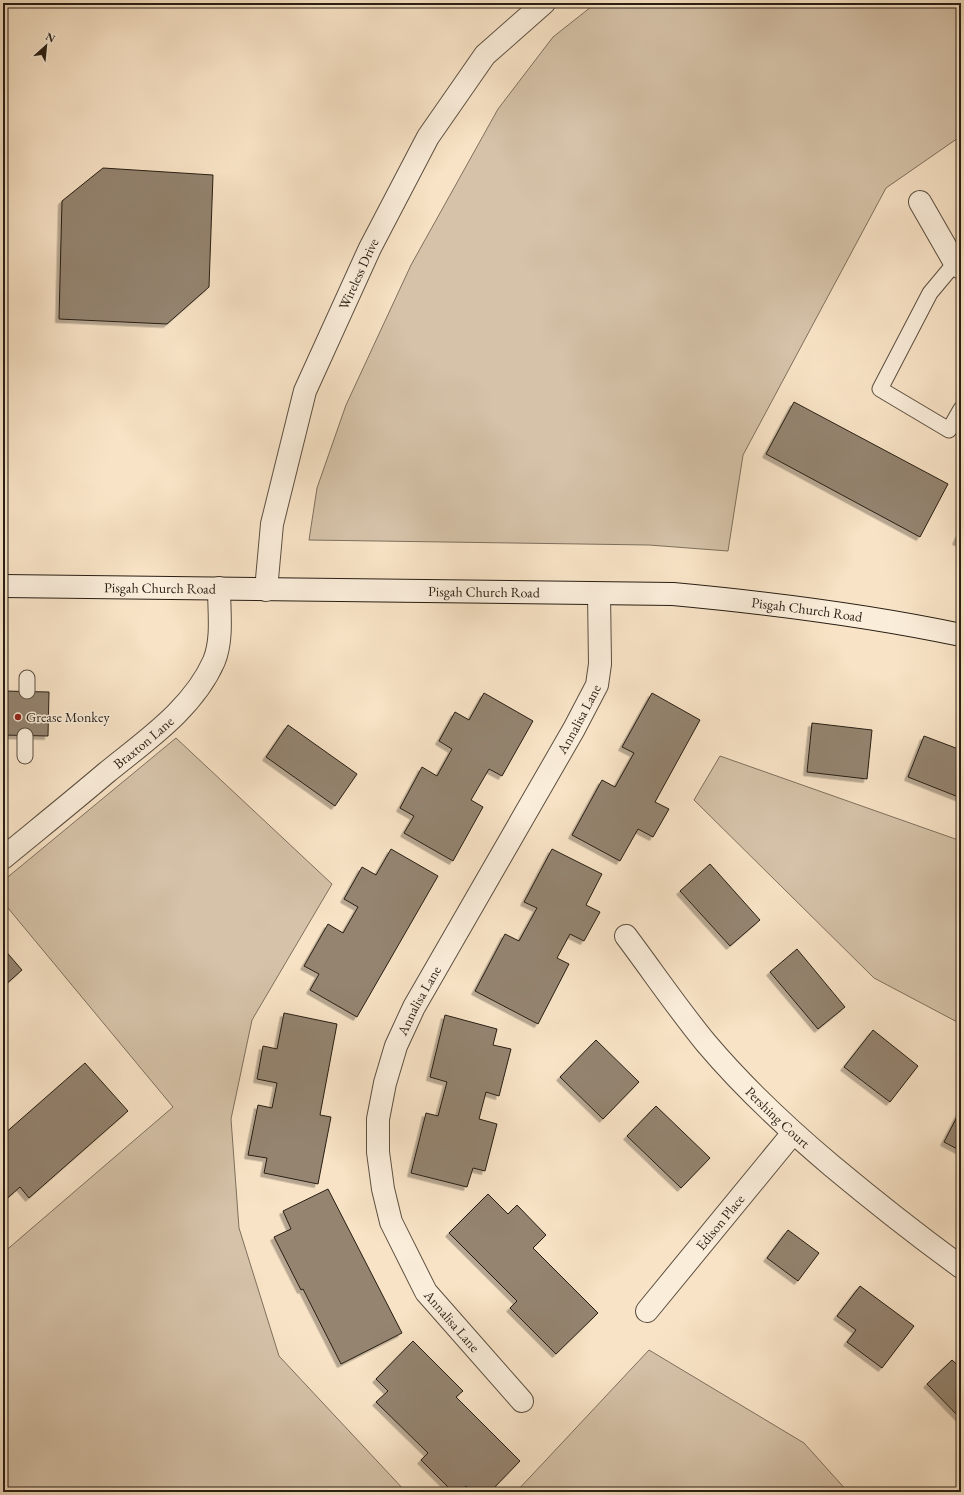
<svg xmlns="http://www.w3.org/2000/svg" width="964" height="1495" font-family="'EB Garamond',serif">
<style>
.green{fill:#d5c2a8;stroke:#7e705e}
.building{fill:#948470;stroke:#281e13;filter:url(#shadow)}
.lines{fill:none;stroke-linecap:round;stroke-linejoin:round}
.lane-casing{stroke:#5c4f40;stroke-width:17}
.street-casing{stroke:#5c4f40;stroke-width:24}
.secondary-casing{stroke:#281e13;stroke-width:24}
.lane{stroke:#faedda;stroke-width:15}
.street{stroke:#faedda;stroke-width:22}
.secondary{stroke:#faedda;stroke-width:22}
.poi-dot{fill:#8f2418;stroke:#faedda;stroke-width:1.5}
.labels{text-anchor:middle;stroke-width:3;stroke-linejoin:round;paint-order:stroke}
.street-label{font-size:14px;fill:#281e13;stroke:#faedda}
.poi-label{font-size:14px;fill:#281e13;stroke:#faedda;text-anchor:start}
</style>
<defs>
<filter id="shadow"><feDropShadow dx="-3.5" dy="3.5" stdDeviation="0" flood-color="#0004"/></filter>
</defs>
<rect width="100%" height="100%" fill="#f8e3c6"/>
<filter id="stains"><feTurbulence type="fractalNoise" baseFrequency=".005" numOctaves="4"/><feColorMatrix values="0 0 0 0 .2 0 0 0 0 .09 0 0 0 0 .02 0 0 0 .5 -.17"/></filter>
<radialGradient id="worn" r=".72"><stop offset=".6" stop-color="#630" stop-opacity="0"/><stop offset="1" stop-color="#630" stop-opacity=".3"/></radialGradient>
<path class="green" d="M596,3H961V136L886,188L743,455L728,551L649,545L309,540L317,488L346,405L411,265L498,109L553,37Z
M176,738L332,884L252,1020L231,1119L239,1228L279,1356L406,1492H3V1253L173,1107L3,902V881Z
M720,756L961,841V1024L874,978L694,800Z
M649,1350L804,1443L848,1492H516Z"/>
<path class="building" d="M103,168L213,175L209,287L167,324L59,319L62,201Z
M794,402L948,484L920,537L766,454Z
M961,530V543L956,541Z
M3,691L49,692L48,736L3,735Z
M484,693L533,721L502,776L489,769L471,800L483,807L453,861L404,833L414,816L400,808L422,767L437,776L452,749L439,741L455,712L469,720Z
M652,693L700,720L655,802L669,809L653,837L638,829L620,861L572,835L602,780L615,787L634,753L622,747Z
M812,723L872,730L867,779L807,772Z
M288,725L357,774L335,806L266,757Z
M924,736L961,750V798L908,777Z
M391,849L438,876L357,1017L310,990L319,974L304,966L328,924L343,933L358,907L344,899L362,867L376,875Z
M552,849L602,874L586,905L600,912L584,941L570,934L557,958L569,964L538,1024L475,991L505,934L519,941L537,908L524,902Z
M710,864L760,920L730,946L680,891Z
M3,948L22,970L3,987Z
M797,949L845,1007L818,1029L770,972Z
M284,1013L337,1024L320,1115L331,1117L318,1184L264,1173L267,1158L248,1155L258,1105L272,1108L277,1083L257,1079L263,1046L277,1049Z
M445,1015L497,1029L493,1045L511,1049L499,1096L486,1092L479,1119L497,1124L485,1171L473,1168L467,1187L411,1173L426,1113L438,1116L447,1082L430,1077Z
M873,1030L918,1066L890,1102L844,1067Z
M596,1040L639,1082L603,1119L560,1077Z
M85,1063L128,1111L29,1198L20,1187L3,1202V1135Z
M656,1106L710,1158L681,1188L627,1136Z
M961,1109V1151L944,1142Z
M328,1189L402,1333L341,1364L303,1289L301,1290L274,1237L291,1229L283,1211Z
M488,1194L508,1214L517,1205L546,1235L533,1248L598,1313L556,1354L510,1308L517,1301L449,1233Z
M788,1230L819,1253L798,1281L767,1258Z
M860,1286L914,1326L882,1368L847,1342L856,1330L837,1316Z
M413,1341L463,1391L456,1397L520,1461L490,1492H472L466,1486L460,1492H453L421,1460L428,1453L376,1402L388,1391L376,1379Z
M952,1360L961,1368V1419L927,1384Z"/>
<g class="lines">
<g class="lane-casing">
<path id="lane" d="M955,263L930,293L880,389L949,430L961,409
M27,691V678
M25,736V756"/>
</g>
<g class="street-casing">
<g id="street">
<path d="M920,202L955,263L961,268"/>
<path id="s1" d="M266,590L272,524L305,391L370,248L428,137L485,55L544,3"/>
<path id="s2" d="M3,858C37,830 72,802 106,773C145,741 193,709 214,661C223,639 219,611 219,588"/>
<path id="s3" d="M626,936C653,972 678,1009 706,1043C744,1088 787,1128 832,1166C874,1201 917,1235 961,1267"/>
<path id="s4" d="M647,1311L793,1133"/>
<path id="s5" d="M522,1401L426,1292L391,1222L383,1189L378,1152V1119L385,1083L396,1046L414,1007L574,729L597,685L600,664L599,594"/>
</g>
</g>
<g class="secondary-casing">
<g id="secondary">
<path id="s6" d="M3,586L673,594C770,603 866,615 961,635"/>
</g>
</g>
<use href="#lane" class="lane"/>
<use href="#street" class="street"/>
<use href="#secondary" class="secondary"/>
</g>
<circle class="poi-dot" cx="18" cy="717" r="4"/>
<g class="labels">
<g class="street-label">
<text dy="5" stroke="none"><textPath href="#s1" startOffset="332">Wireless Drive</textPath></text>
<text dy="5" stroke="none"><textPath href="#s6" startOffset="157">Pisgah Church Road</textPath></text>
<text dy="5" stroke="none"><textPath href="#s6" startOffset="481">Pisgah Church Road</textPath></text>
<text dy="5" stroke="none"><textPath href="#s6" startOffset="805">Pisgah Church Road</textPath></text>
<text dy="5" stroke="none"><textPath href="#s5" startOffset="778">Annalisa Lane</textPath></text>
<text dy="5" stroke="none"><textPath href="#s2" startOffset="182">Braxton Lane</textPath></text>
<text dy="5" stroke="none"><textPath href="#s5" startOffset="454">Annalisa Lane</textPath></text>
<text dy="5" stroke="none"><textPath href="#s3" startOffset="237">Pershing Court</textPath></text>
<text dy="5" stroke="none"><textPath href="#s4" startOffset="115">Edison Place</textPath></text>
<text transform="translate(452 1321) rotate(49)" y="5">Annalisa Lane</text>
</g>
<g class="poi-label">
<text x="26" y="722">Grease Monkey</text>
</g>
</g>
<rect width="964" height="1495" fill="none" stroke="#f8e3c6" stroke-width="16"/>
<rect x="4" y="4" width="956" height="1487" fill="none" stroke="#281e13" stroke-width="2"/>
<rect x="8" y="8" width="948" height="1479" fill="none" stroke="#281e13"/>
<g transform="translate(46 46) rotate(27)" stroke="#faedda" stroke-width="3" paint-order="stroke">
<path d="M0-3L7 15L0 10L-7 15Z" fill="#281e13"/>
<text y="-6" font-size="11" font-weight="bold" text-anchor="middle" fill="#281e13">N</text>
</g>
<rect width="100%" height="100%" filter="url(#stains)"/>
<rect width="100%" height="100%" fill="url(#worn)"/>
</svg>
